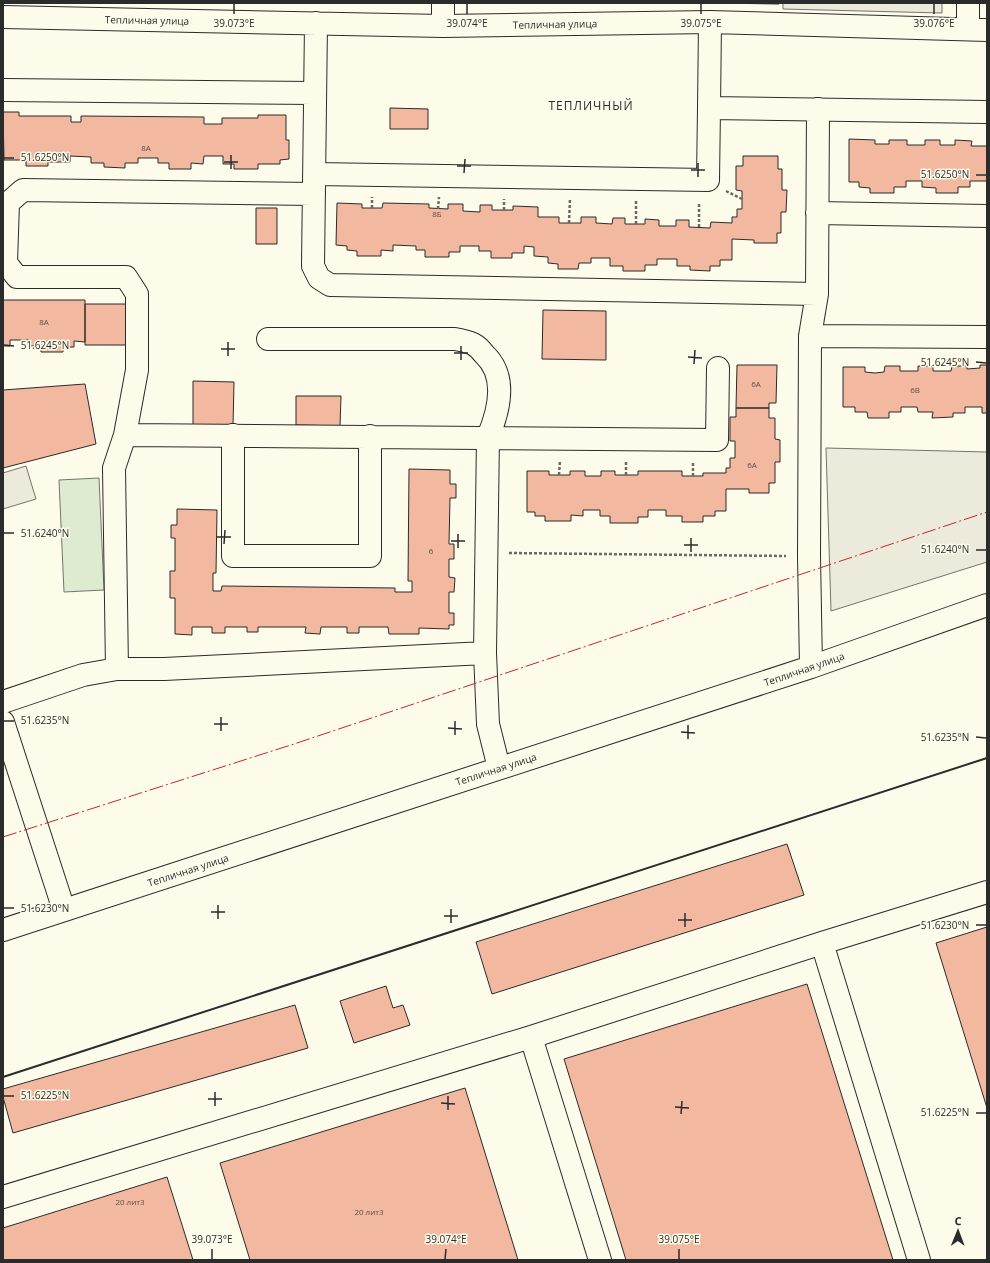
<svg xmlns="http://www.w3.org/2000/svg" width="990" height="1263" font-family="'Open Sans',sans-serif">
<style>
.green{fill:#deebd1;stroke:#74746e}
.parking{fill:#eceadb;stroke:#74746e}
.building{fill:#f2b8a0;stroke:#2b2b2b}
.lines{fill:none;stroke-linecap:round;stroke-linejoin:round}
.minor-casing{stroke:#2b2b2b;stroke-width:24}
.path{stroke:#6a6964;stroke-width:2.5;stroke-dasharray:3 2;stroke-linecap:butt}
.minor{stroke:#fdfbea;stroke-width:22}
.wall{stroke:#2b2b2b;stroke-width:2}
.power{stroke:#c62828;stroke-width:1;stroke-dasharray:14 3 2 3;stroke-linecap:butt}
.ticks{fill:none;stroke:#2b2b2b;stroke-width:1.5}
.labels{text-anchor:middle;stroke-width:3;stroke-linejoin:round;paint-order:stroke}
.number-label{font-size:8px;fill:#5d4e48}
.street-label{font-size:10px;fill:#2b2b2b;stroke:#fdfbea}
.quarter-label{font-size:12px;letter-spacing:1px;fill:#2b2b2b;stroke:#fdfbea}
.ticks-label{font-size:10px;text-anchor:middle;fill:#2b2b2b;stroke:#fdfbea;stroke-width:3;stroke-linejoin:round;paint-order:stroke}
</style>
<rect width="100%" height="100%" fill="#fdfbea"/>
<path class="green" d="M99,478L104,590L64,592L59,480Z"/>
<path class="parking" d="M783,3H942V13L783,9Z
M826,448L987,452V562L831,611Z
M26,466L36,499L3,509V473Z"/>
<path class="building" d="M717,3H779V4Z
M390,108L428,109V129H390Z
M3,112H19V116H71V122H81V116L204,117V124H222V118H258V115H286V140H289V159L280,160V164H258V169H234V164H223V156H204L203,164L191,163V169H169V163H158V158H138V163H125V168L104,167V163H91V157L70,156V162H48V166H26V160H4Z
M849,139L875,140V144H889V140H907V145H925V140H940V145H955V140L972,141L971,146H987V181H970V187H958V193H936V188L922,187V181H906V187H894V193H870V188L859,187V182H849Z
M743,156H778V169H782V190H787L786,212H781V233H777V243H754V240L732,239V260H720V266H710V271L690,270V266H677V259H657V265H645V271H623V266H610V258H591V263H579L578,269H558V264L548,263V257L534,256V247L524,246V253H512V258H491V251H479V246H460V252H449V257H425V250H416V246L393,245V251L381,250V256H357V251L347,250V246L336,245L337,203L362,204V208H382L383,203L429,204V208L448,209V204H463V211L480,212V205H492V210H513V206L538,207V217H559V223H581V217H596V223L612,224L613,218H625V224H645V219L659,220V226H676V220H689V227L710,228L711,222L732,223V217H737V209H742V191L736,190V166H743Z
M256,208H277V244H256Z
M3,300H85V342L74,341V347H63V352H41V346H29V340H10V346H3Z
M85,304H130L129,345H85Z
M543,310L606,311V360L542,359Z
M737,365H777L776,403H769V408H736Z
M980,365H987V413H982V407H965V413H953V417L932,418L933,412H918L917,407H901V412H889V418H868L867,412H855V407H843V367H865V372L875,373L884,372L885,366H900V371H918V366H933V371H951L952,366H967V369L980,368Z
M193,381L234,382L233,426L193,425Z
M85,384L96,444L3,468V390Z
M296,396H341L340,426L296,425Z
M736,408H769V418H775V439L780,440V462H775V483H769V493H749V489H726V511H715V516H703V522H682V516H666V510H648V517H638V523H610V516H600V510H583V516L571,515V521H545V516H535V512H527V471H549V475H570V471H585V476H601V471H615V475H638V471H682V476H703V473H726V468H730V458H735V441H730V417H736Z
M409,469L450,470V484H456V498H450L449,544H454V559H449V577L455,578L454,592H449V613H454V625H449V629L419,628V634H389L388,627H359V633H347V627H321L320,634L305,633L306,627H258V632H247V627H225V633H212V627H192V635L175,634V598H170V571H175V538H171V525H177V509L217,510L216,573H213V591H221L222,586L395,588V592H412V581H408Z
M787,844L804,895L492,994L476,942Z
M987,927V1108L936,943Z
M807,984L893,1260H626L564,1059Z
M386,986L393,1008L403,1005L410,1025L354,1043L340,1001Z
M295,1005L308,1048L13,1133L3,1097V1089Z
M465,1088L518,1260H250L220,1163Z
M167,1177L193,1260H3V1228Z"/>
<g class="lines">
<g class="minor-casing">
<path id="minor" d="M968,3V29
M3,17L443,26L710,22L987,30
M316,23L313,266L319,278L330,285L817,294
M443,26V3
M3,90L315,93
M709,108L710,22
M315,174L708,180L709,108L987,112
M817,213L987,216
M810,336L987,337
M268,339H455C461,340 467,341 473,344C477,346 481,350 484,354C508,376 499,411 488,437L485,653L488,724L499,768
M125,435L717,440L718,368
M233,435V556H370V436
M811,667L809,556L810,336L817,294L818,109
M117,669L114,468L125,435L137,370V294L126,277H17L6,263L8,203L23,190L314,194
M3,702L83,675L117,669H164L485,653
M3,722L64,910
M3,930L811,667L987,605
M822,943L919,1260
M531,1037L600,1260
M3,1197L531,1037L822,943L987,892"/>
</g>
<path class="path" d="M726,191L742,199
M372,208V197
M438,209L439,197
M504,210V199
M569,223L570,199
M636,224V200
M699,227V202
M559,475L560,460
M626,475V462
M693,476V462
M509,553L786,556"/>
<use href="#minor" class="minor"/>
<path class="wall" d="M3,1077L987,758"/>
<path class="power" d="M3,837L294,744L987,512"/>
</g>
<path class="ticks" d="M234,14V4M467,14V4M701,14V4M934,14V4M4,158H14M224,162H238M457,166H471M231,169V155M691,170H705M464,173L465,159M976,175H986M698,177V163M4,345L14,346M221,349H235M454,353H468M228,356V342M688,357L702,358M461,360V346M976,362L986,363M694,364L695,350M4,533H14M217,537H231M451,541H465M224,544L225,530M684,545H698M458,548V534M976,550H986M691,552V538M4,721H14M214,724H228M448,728L462,729M221,731V717M681,732L695,733M455,735V721M976,737L986,738M688,739V725M4,908H14M211,912H225M444,916H458M218,919V905M678,920H692M451,923V909M976,925H986M685,927V913M4,1096H14M208,1099H222M441,1103L455,1104M215,1106V1092M675,1107L689,1108M448,1110V1096M976,1113H986M681,1114L682,1101M212,1259V1249M445,1259L446,1249M679,1259V1249"/>
<g class="labels">
<g class="number-label">
<text x="146" y="151">8А</text>
<text x="437" y="217">8Б</text>
<text x="44" y="325">8А</text>
<text x="756" y="387">6А</text>
<text x="915" y="393">6В</text>
<text x="752" y="468">6А</text>
<text x="431" y="554">6</text>
<text x="130" y="1205">20 лит3</text>
<text x="369" y="1215">20 лит3</text>
</g>
<g class="street-label">
<text transform="translate(147 20) rotate(1)" y="4">Тепличная улица</text>
<text transform="translate(555 24) rotate(-1)" y="4">Тепличная улица</text>
<text transform="translate(804 669) rotate(-19)" y="4">Тепличная улица</text>
<text transform="translate(496 769) rotate(-18)" y="4">Тепличная улица</text>
<text transform="translate(188 870) rotate(-18)" y="4">Тепличная улица</text>
</g>
<g class="quarter-label">
<text x="591" y="110">ТЕПЛИЧНЫЙ</text>
</g>
</g>
<g class="ticks-label">
<text x="234" y="27">39.073°E</text>
<text x="467" y="27">39.074°E</text>
<text x="701" y="27">39.075°E</text>
<text x="934" y="27">39.076°E</text>
<text x="45" y="161">51.6250°N</text>
<text x="945" y="178">51.6250°N</text>
<text x="45" y="349">51.6245°N</text>
<text x="945" y="366">51.6245°N</text>
<text x="45" y="537">51.6240°N</text>
<text x="945" y="553">51.6240°N</text>
<text x="45" y="724">51.6235°N</text>
<text x="945" y="741">51.6235°N</text>
<text x="45" y="912">51.6230°N</text>
<text x="945" y="929">51.6230°N</text>
<text x="45" y="1099">51.6225°N</text>
<text x="945" y="1116">51.6225°N</text>
<text x="212" y="1243">39.073°E</text>
<text x="446" y="1243">39.074°E</text>
<text x="679" y="1243">39.075°E</text>
</g>
<rect width="990" height="1263" fill="none" stroke="#2b2b2b" stroke-width="8"/>
<g transform="translate(958 1231) rotate(1)" stroke="#fdfbea" stroke-width="3" paint-order="stroke">
<path d="M0-3L7 15L0 10L-7 15Z" fill="#2b2b2b"/>
<text y="-6" font-size="11" font-weight="bold" text-anchor="middle" fill="#2b2b2b">С</text>
</g>
</svg>
